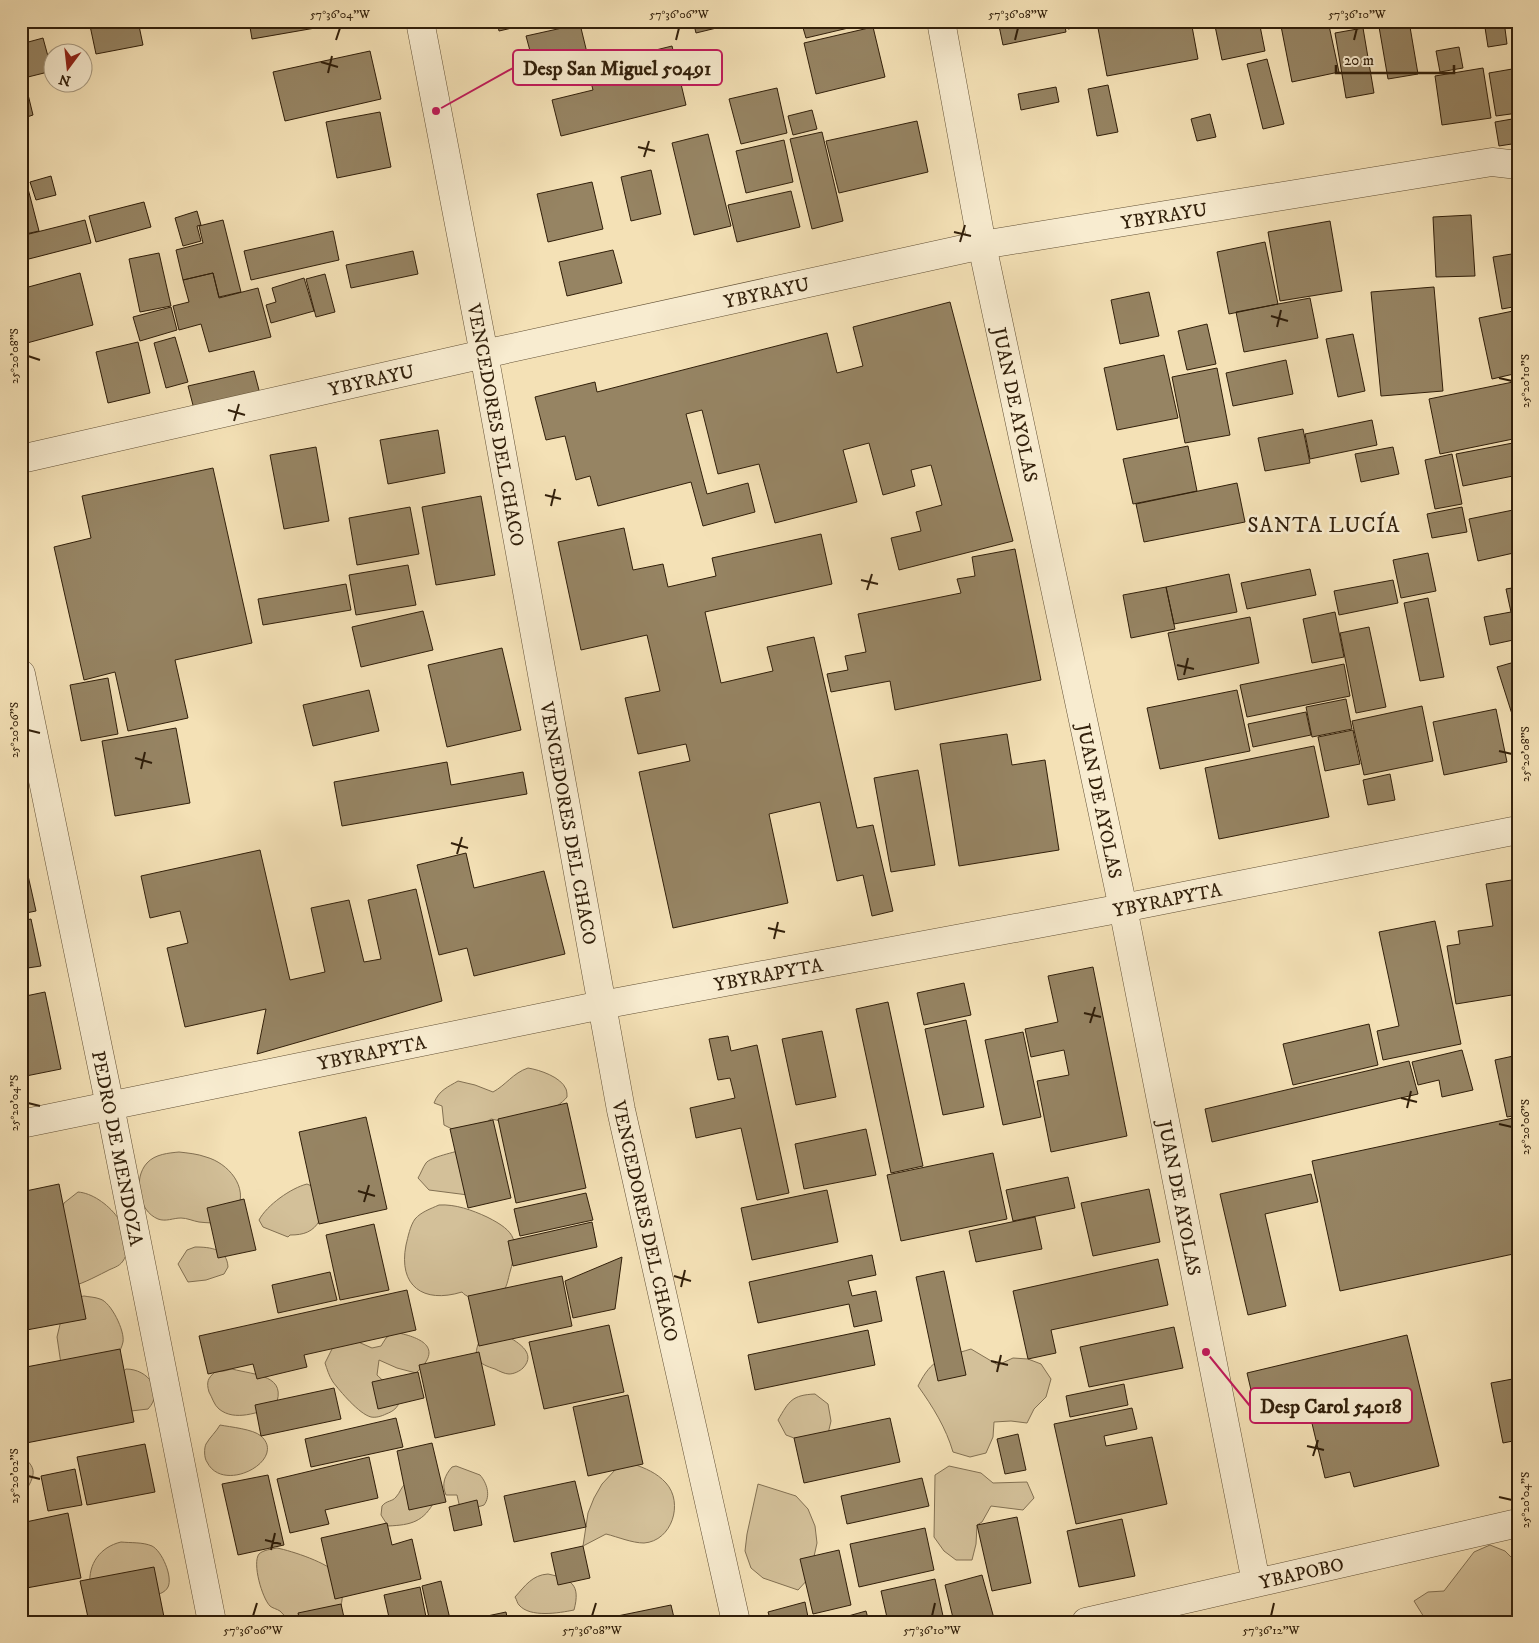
<svg xmlns="http://www.w3.org/2000/svg" width="1539" height="1643" font-family="'IM FELL DW Pica',serif">
<style>
.green{fill:#d3c099;stroke:#827052}
.building{fill:#968463;stroke:#311f0a}
.lines{fill:none;stroke-linecap:round;stroke-linejoin:round}
.minor-casing{stroke:#625035;stroke-width:29}
.tertiary-casing{stroke:#625035;stroke-width:29}
.minor{stroke:#f8ecd0;stroke-width:28}
.tertiary{stroke:#f8ecd0;stroke-width:28}
.ticks{fill:none;stroke:#311f0a;stroke-width:2}
.labels{text-anchor:middle;stroke-width:5;stroke-linejoin:round;paint-order:stroke}
.street-label{font-size:19px;fill:#311f0a;stroke:#f8ecd0}
.quarter-label{font-size:21px;letter-spacing:1px;fill:#311f0a;stroke:#f8ecd0}
.leader{fill:none;stroke:#c2185b;stroke-width:2}
.callout-dot{fill:#c2185b;stroke:#f8ecd0;stroke-width:2}
.callout{fill:#f8ecd0;stroke:#c2185b;stroke-width:2}
.callout-label{font-size:20px;text-anchor:middle;font-weight:bold;fill:#311f0a}
.neatline{fill:none;stroke:#311f0a;stroke-width:2}
.ticks-label{font-size:12px;text-anchor:middle;fill:#311f0a}
</style>
<rect width="100%" height="100%" fill="#f4e1b6"/>
<filter id="stains"><feTurbulence type="fractalNoise" baseFrequency=".004" numOctaves="4"/><feColorMatrix values="0 0 0 0 .2 0 0 0 0 .09 0 0 0 0 .02 0 0 0 .5 -.17"/></filter>
<radialGradient id="worn" r=".72"><stop offset=".6" stop-color="#630" stop-opacity="0"/><stop offset="1" stop-color="#630" stop-opacity=".3"/></radialGradient>
<path class="green" d="M528,1068C540,1070 561,1077 566,1089C567,1092 567,1094 567,1097C557,1110 527,1122 511,1123C505,1123 498,1120 491,1119L484,1124L452,1129L444,1125L442,1106L434,1103C439,1090 448,1087 458,1081L475,1085L493,1092C506,1085 513,1073 528,1068Z
M465,1149L468,1195L429,1190L418,1178C421,1173 423,1167 426,1163C430,1157 456,1152 465,1149Z
M179,1152C188,1153 198,1154 206,1157C228,1163 249,1187 237,1210C234,1215 227,1220 222,1223C215,1223 207,1223 199,1222C193,1221 187,1218 181,1218C173,1218 166,1222 158,1219C138,1211 133,1178 147,1163C155,1154 169,1153 179,1152Z
M307,1184L314,1187L320,1220C313,1232 304,1235 290,1235L288,1237L263,1227L259,1220C267,1205 291,1188 307,1184Z
M78,1192C105,1194 141,1234 123,1261C119,1267 112,1268 107,1271C91,1279 82,1284 64,1289L58,1219L64,1203Z
M439,1205C455,1204 472,1210 487,1217C517,1232 519,1241 510,1272C508,1279 507,1289 501,1293C492,1301 469,1301 462,1292C423,1304 398,1286 406,1245C408,1237 410,1226 415,1219C421,1212 430,1209 439,1205Z
M195,1247C211,1247 227,1249 228,1267L224,1274L206,1280L188,1282L178,1264L187,1250Z
M84,1296C89,1297 95,1297 100,1299C111,1302 125,1331 123,1342C122,1347 119,1352 118,1357L61,1364L57,1337L63,1312L74,1298Z
M394,1332C420,1337 445,1347 416,1373L397,1368L379,1360L377,1375L396,1393L400,1401C397,1408 394,1411 386,1414C382,1416 376,1418 371,1417C359,1414 340,1391 333,1382C329,1376 327,1369 325,1363L333,1347L347,1337L372,1348L381,1346L386,1338Z
M504,1334C515,1341 538,1352 523,1368C520,1371 514,1374 509,1374C505,1374 499,1371 495,1369C479,1364 472,1359 479,1342Z
M971,1349L998,1365L1013,1358L1028,1359L1041,1364L1051,1379L1046,1397L1034,1409L1027,1423L1011,1421L994,1422L993,1437L986,1453L970,1457L953,1452C946,1428 933,1407 918,1386C932,1358 942,1358 971,1349Z
M126,1369C148,1369 165,1391 148,1409L131,1411L122,1372Z
M232,1369C255,1375 289,1375 275,1407C258,1412 235,1422 219,1409C214,1405 212,1397 209,1392C206,1382 208,1378 215,1372L224,1371Z
M815,1394L828,1404L831,1421L827,1438L810,1444L786,1435L778,1420C789,1401 792,1395 815,1394Z
M220,1425C230,1427 253,1429 261,1436C288,1460 223,1495 207,1462C204,1458 204,1448 206,1444C210,1437 216,1432 220,1425Z
M21,1455C34,1466 37,1471 28,1487L21,1489Z
M633,1464C645,1468 657,1473 666,1483C684,1503 672,1541 644,1543C632,1543 618,1537 606,1534L583,1546L588,1513L594,1498L602,1484L615,1470Z
M456,1466L480,1475C487,1483 491,1496 484,1505C476,1508 467,1509 459,1504L457,1495H446C441,1484 445,1475 452,1467Z
M949,1466L981,1473L993,1483L1027,1482L1034,1498L1023,1510L991,1506L982,1522L977,1525L976,1544L972,1560H956L944,1551L934,1537L935,1475Z
M406,1483L435,1500C424,1522 411,1525 388,1526L381,1515L382,1506C387,1500 392,1502 396,1497C400,1493 401,1487 406,1483Z
M758,1484L796,1496L808,1509L815,1526L817,1543L813,1561L809,1578L798,1590L763,1578L751,1568L745,1551L747,1534Z
M121,1542C131,1543 143,1542 152,1546C162,1551 173,1577 168,1587C165,1593 157,1595 151,1596C142,1598 102,1588 90,1585C88,1564 100,1547 121,1542Z
M1490,1545L1505,1551L1518,1564V1614L1509,1622H1493L1475,1616L1471,1622H1427L1414,1601L1428,1592L1444,1591L1474,1552Z
M277,1548C292,1551 329,1563 338,1575C344,1583 343,1596 341,1606L317,1622H292C287,1619 284,1615 280,1611C277,1609 272,1608 270,1606C262,1598 252,1563 259,1554C263,1550 272,1549 277,1548Z
M548,1574C571,1579 581,1584 574,1610C559,1613 530,1618 519,1605C517,1603 517,1600 515,1597C525,1586 532,1575 548,1574Z"/>
<path class="building" d="M89,21H138L143,45L96,54Z
M249,21H344V23L252,39Z
M497,21H542L499,31Z
M693,21H745L696,33Z
M801,21H878L806,38Z
M998,21H1064L1066,32L1003,45Z
M1066,21H1093V24L1068,29Z
M1133,21H1191L1198,59L1107,76L1098,28Z
M1214,21H1259L1265,51L1222,60Z
M1280,21H1328L1339,72L1292,82Z
M1378,21H1409L1418,74L1388,79Z
M1484,21H1504L1507,44L1488,47Z
M580,24L589,61L536,73L526,36Z
M873,27L885,77L816,94L804,43Z
M1363,28L1374,93L1346,98L1335,33Z
M43,38L52,71L24,78L33,115L21,119V44Z
M672,46L686,105L561,136L552,100L593,90L587,67Z
M1459,47L1463,68L1440,72L1436,51Z
M370,51L381,99L285,121L273,72Z
M1267,59L1284,124L1263,129L1247,64Z
M1483,68L1491,118L1442,125L1435,76Z
M1518,68V113L1496,116L1489,73Z
M1108,85L1118,132L1097,136L1088,89Z
M1056,87L1059,102L1021,110L1018,94Z
M777,88L787,133L741,144L729,99Z
M812,110L817,129L793,135L788,116Z
M380,112L391,167L337,178L326,122Z
M1210,114L1216,137L1197,141L1191,119Z
M1518,118V143L1499,146L1495,122Z
M917,121L928,172L839,193L826,141Z
M822,132L843,221L812,229L790,139Z
M708,134L731,226L694,235L672,143Z
M784,140L793,182L746,193L736,151Z
M651,170L661,214L631,221L621,177Z
M51,176L56,195L36,200L30,182Z
M26,181L39,231L21,235V182Z
M592,182L603,229L548,242L537,194Z
M791,191L800,227L737,242L728,205Z
M144,202L151,227L96,242L89,216Z
M197,211L201,225L197,226L201,241L183,246L175,218Z
M1471,215L1475,276L1436,277L1433,217Z
M85,220L91,243L21,261V236Z
M223,220L241,292L219,297L213,273L183,280L176,250L203,243L199,226Z
M1330,221L1342,291L1280,301L1268,232Z
M333,231L339,260L251,280L244,251Z
M1265,242L1278,304L1229,314L1217,252Z
M613,250L622,283L567,296L559,262Z
M413,251L418,274L351,288L346,265Z
M159,253L171,306L140,312L129,259Z
M1518,253V306L1502,309L1493,257Z
M80,273L93,325L27,343L21,322V289Z
M213,273L219,298L258,288L271,337L209,352L201,324L179,330L173,306L189,302L183,280Z
M325,274L335,312L316,317L306,279Z
M304,278L314,311L271,323L266,305L276,302L272,288Z
M1434,287L1443,391L1381,396L1371,292Z
M1149,292L1159,336L1120,344L1111,300Z
M1310,298L1318,338L1244,352L1236,312Z
M950,302L1013,541L899,570L891,538L921,531L916,512L942,505L931,465L911,470L915,486L883,495L869,443L843,450L857,502L775,523L759,464L718,474L702,410L686,414L707,494L748,483L755,512L703,526L691,482L598,506L590,476L576,480L565,436L546,440L535,397L595,382L597,392L827,333L837,373L863,366L853,327Z
M171,307L177,330L140,341L133,317Z
M1518,310V373L1492,379L1479,318Z
M1207,324L1216,364L1187,370L1178,331Z
M1353,334L1365,391L1338,397L1326,339Z
M175,337L188,382L166,388L154,343Z
M138,342L150,393L108,403L96,352Z
M1164,355L1178,418L1117,430L1104,368Z
M1286,360L1293,394L1233,406L1226,373Z
M1217,368L1230,435L1185,443L1172,377Z
M254,371L260,394L194,409L188,386Z
M1518,381V438L1440,454L1429,399Z
M1372,420L1377,445L1310,459L1305,434Z
M1303,429L1310,463L1265,471L1258,438Z
M438,430L445,473L388,484L380,440Z
M1518,442V475L1463,486L1456,454Z
M1188,446L1197,491L1133,504L1123,459Z
M316,447L329,521L284,529L270,455Z
M1393,447L1399,474L1361,482L1355,454Z
M1452,454L1462,504L1435,509L1425,460Z
M213,468L252,643L175,660L188,718L128,731L115,672L84,680L54,547L91,538L82,496Z
M1237,483L1245,522L1144,542L1136,504Z
M481,496L495,575L436,585L422,507Z
M410,507L419,554L357,565L349,518Z
M1462,507L1467,532L1432,538L1427,514Z
M1518,509V552L1478,561L1469,519Z
M624,528L633,570L663,564L668,587L716,576L712,558L821,534L832,584L705,612L721,683L773,671L767,647L814,637L857,828L873,825L893,911L872,916L863,875L837,881L820,802L769,814L788,903L673,928L639,772L690,761L686,744L638,754L625,698L660,691L647,635L581,650L558,542Z
M1015,549L1041,680L895,710L890,681L831,692L827,674L848,670L845,656L866,652L858,614L961,593L957,579L975,576L972,557Z
M1428,553L1436,591L1401,598L1393,560Z
M408,565L416,605L356,615L349,575Z
M1310,569L1316,595L1247,609L1241,583Z
M1229,574L1237,612L1174,624L1166,587Z
M1393,580L1398,603L1339,615L1334,591Z
M346,584L351,610L263,625L258,599Z
M1166,587L1175,629L1131,638L1123,595Z
M1518,587V639L1490,645L1484,617L1511,612L1506,589Z
M1428,598L1444,677L1420,681L1404,603Z
M423,611L433,650L361,667L352,627Z
M1335,612L1344,657L1312,663L1303,619Z
M1250,617L1259,663L1178,680L1168,633Z
M1369,627L1386,707L1356,713L1340,633Z
M502,648L521,730L447,747L428,665Z
M1518,661V733L1497,667Z
M1344,664L1350,696L1247,717L1240,685Z
M108,678L118,734L81,741L70,685Z
M369,690L379,731L313,746L303,705Z
M1237,690L1250,751L1160,769L1147,708Z
M1346,699L1352,729L1312,737L1306,707Z
M1422,706L1433,761L1364,775L1352,721Z
M1496,709L1507,762L1444,775L1433,722Z
M1306,712L1311,735L1253,747L1248,724Z
M176,728L190,803L115,816L102,741Z
M1353,730L1360,764L1325,771L1318,737Z
M1007,734L1012,765L1045,760L1059,850L959,866L940,744Z
M1314,746L1329,817L1219,839L1205,768Z
M447,762L451,785L523,772L527,794L342,826L334,782Z
M918,770L935,865L891,872L874,778Z
M1390,774L1395,800L1368,805L1363,780Z
M260,850L290,980L325,972L311,908L349,900L364,962L381,959L368,900L416,889L442,1001L257,1054L266,1009L185,1027L167,948L188,943L180,911L150,918L141,876Z
M466,853L474,888L544,871L565,954L474,976L467,948L439,955L417,865Z
M27,871L36,911L21,914V873Z
M1518,879V994L1456,1004L1447,946L1460,944L1458,931L1493,926L1486,884Z
M31,919L41,966L21,969V921Z
M1435,921L1461,1044L1383,1060L1377,1031L1399,1026L1379,932Z
M1093,967L1127,1136L1051,1152L1037,1081L1069,1075L1064,1050L1031,1057L1025,1029L1058,1022L1048,976Z
M964,983L971,1015L924,1025L917,993Z
M45,992L61,1069L21,1077V997Z
M888,1002L923,1166L891,1173L856,1009Z
M966,1020L984,1107L943,1115L925,1029Z
M1369,1024L1378,1065L1293,1085L1283,1044Z
M822,1031L836,1097L796,1105L782,1039Z
M1023,1032L1041,1117L1003,1125L985,1040Z
M728,1036L731,1051L757,1045L789,1193L757,1200L741,1128L696,1138L690,1108L735,1098L730,1078L718,1080L709,1039Z
M1462,1050L1473,1090L1442,1097L1439,1080L1418,1085L1412,1062Z
M1518,1055V1115L1507,1117L1495,1060Z
M1409,1061L1418,1094L1212,1142L1205,1109Z
M567,1103L586,1188L516,1203L498,1119Z
M366,1117L387,1209L319,1224L299,1132Z
M1518,1117V1253L1340,1291L1312,1161Z
M493,1120L511,1198L468,1208L450,1129Z
M866,1129L876,1175L804,1189L795,1144Z
M993,1153L1007,1219L901,1241L887,1175Z
M1311,1174L1318,1202L1265,1214L1286,1306L1248,1315L1220,1194Z
M1068,1177L1075,1208L1013,1221L1006,1190Z
M59,1184L86,1319L21,1331V1192Z
M1149,1189L1160,1242L1093,1256L1081,1203Z
M827,1190L838,1242L752,1260L741,1208Z
M586,1193L593,1220L520,1236L514,1209Z
M244,1199L256,1250L218,1258L207,1208Z
M1035,1217L1042,1249L976,1262L969,1231Z
M592,1222L597,1247L513,1266L508,1241Z
M374,1224L389,1290L340,1300L326,1235Z
M872,1255L876,1275L848,1281L852,1296L876,1291L882,1321L854,1327L849,1304L758,1323L749,1282Z
M622,1257L615,1309L573,1318L565,1281Z
M1158,1259L1168,1305L1051,1330L1056,1353L1028,1359L1013,1291Z
M944,1271L966,1375L938,1381L916,1277Z
M330,1272L337,1300L278,1313L272,1285Z
M562,1276L572,1326L479,1346L468,1296Z
M407,1290L416,1330L304,1355L307,1367L257,1379L253,1364L208,1374L199,1336Z
M609,1325L624,1392L544,1409L529,1342Z
M1174,1327L1183,1368L1089,1387L1080,1347Z
M868,1330L875,1365L755,1390L748,1355Z
M1407,1335L1439,1466L1354,1487L1350,1472L1325,1478L1305,1394L1255,1407L1247,1373Z
M120,1349L134,1422L21,1444V1368Z
M479,1352L495,1425L435,1438L419,1365Z
M418,1372L424,1398L378,1409L372,1382Z
M1518,1378V1440L1503,1443L1491,1383Z
M1124,1384L1128,1405L1070,1417L1066,1396Z
M334,1388L341,1419L261,1436L255,1405Z
M628,1395L643,1464L588,1476L573,1407Z
M1132,1408L1137,1429L1104,1436L1106,1446L1152,1437L1167,1504L1076,1524L1054,1424Z
M396,1418L403,1447L311,1467L305,1439Z
M890,1418L900,1462L804,1483L794,1438Z
M1018,1434L1026,1470L1005,1474L997,1439Z
M432,1443L446,1502L409,1510L397,1451Z
M145,1444L155,1492L87,1505L77,1457Z
M369,1457L378,1498L325,1510L329,1524L290,1533L277,1479Z
M75,1469L82,1505L48,1511L41,1476Z
M268,1475L284,1545L238,1555L222,1484Z
M922,1478L929,1506L847,1524L841,1496Z
M575,1481L586,1527L514,1542L504,1496Z
M477,1500L482,1525L454,1531L449,1507Z
M68,1513L81,1578L21,1589V1523Z
M1017,1517L1031,1583L992,1591L977,1525Z
M1122,1519L1135,1576L1079,1587L1067,1531Z
M387,1523L392,1545L412,1539L421,1579L335,1599L321,1538Z
M925,1528L934,1570L859,1587L850,1544Z
M583,1546L590,1578L558,1585L551,1553Z
M839,1550L851,1605L813,1614L800,1559Z
M154,1567L165,1622H89L80,1581Z
M982,1575L995,1622H954L945,1585Z
M935,1579L943,1616L913,1622H888L881,1591Z
M441,1581L450,1619L430,1622L422,1586Z
M420,1587L427,1622H390L384,1595Z
M805,1602L809,1622H771L768,1612Z
M341,1604L345,1622H300L298,1613Z
M671,1605L675,1622H599L598,1620Z
M866,1611L869,1622H827Z
M506,1612L508,1622H459Z"/>
<g class="lines">
<g class="minor-casing">
<g id="minor">
<path id="s1" d="M941,21L982,245L1123,908L1256,1582"/>
<path id="s2" d="M21,459L484,354L982,245L1492,162L1518,165"/>
<path id="s3" d="M21,674L110,1106L212,1622"/>
<path id="s4" d="M1086,1622L1518,1523"/>
</g>
</g>
<g class="tertiary-casing">
<g id="tertiary">
<path id="s5" d="M420,21L484,354L621,1110L736,1622"/>
<path id="s6" d="M21,1124L602,1005L1123,908L1518,830"/>
</g>
</g>
<use href="#minor" class="minor"/>
<use href="#tertiary" class="tertiary"/>
</g>
<path class="ticks" d="M336,40L340,28M676,40L679,28M1015,40L1018,28M1354,40L1357,28M321,62L338,67M328,73L332,56M638,147L655,151M644,157L649,141M954,232L971,236M960,242L965,225M1271,316L1288,321M1277,327L1281,310M28,356L40,360M1499,378L1512,381M228,410L245,415M234,421L239,404M545,495L561,499M551,506L555,489M861,580L878,584M867,590L872,574M1177,665L1194,669M1184,675L1188,658M28,730L40,733M1499,751L1512,754M135,758L152,763M141,769L145,752M451,843L468,848M457,854L462,837M768,928L785,932M774,939L778,922M1084,1013L1101,1017M1090,1023L1095,1007M1401,1098L1417,1102M28,1103L40,1106M1407,1108L1411,1091M1499,1124L1512,1127M358,1191L375,1196M364,1202L369,1185M674,1276L691,1281M681,1287L685,1270M991,1361L1008,1365M997,1372L1001,1355M1307,1446L1324,1450M1313,1456L1318,1440M28,1476L40,1479M1499,1497L1512,1500M265,1540L281,1544M271,1550L275,1533M253,1616L257,1603M592,1616L596,1603M932,1616L935,1603M1271,1616L1274,1603"/>
<g class="labels">
<g class="street-label">
<text dy="7" stroke="none"><textPath href="#s2" startOffset="1169">YBYRAYU</textPath></text>
<text dy="7" stroke="none"><textPath href="#s2" startOffset="764">YBYRAYU</textPath></text>
<text dy="7" stroke="none"><textPath href="#s2" startOffset="359">YBYRAYU</textPath></text>
<text dy="7" stroke="none"><textPath href="#s1" startOffset="391">JUAN DE AYOLAS</textPath></text>
<text dy="7" stroke="none"><textPath href="#s5" startOffset="411">VENCEDORES DEL CHACO</textPath></text>
<text dy="7" stroke="none"><textPath href="#s1" startOffset="796">JUAN DE AYOLAS</textPath></text>
<text dy="7" stroke="none"><textPath href="#s5" startOffset="816">VENCEDORES DEL CHACO</textPath></text>
<text dy="7" stroke="none"><textPath href="#s6" startOffset="1168">YBYRAPYTA</textPath></text>
<text dy="7" stroke="none"><textPath href="#s6" startOffset="762">YBYRAPYTA</textPath></text>
<text dy="7" stroke="none"><textPath href="#s6" startOffset="358">YBYRAPYTA</textPath></text>
<text dy="7" stroke="none"><textPath href="#s3" startOffset="484">PEDRO DE MENDOZA</textPath></text>
<text dy="7" stroke="none"><textPath href="#s1" startOffset="1201">JUAN DE AYOLAS</textPath></text>
<text dy="7" stroke="none"><textPath href="#s5" startOffset="1221">VENCEDORES DEL CHACO</textPath></text>
<text dy="7" stroke="none"><textPath href="#s4" startOffset="221">YBAPOBO</textPath></text>
</g>
<g class="quarter-label">
<text x="1324" y="532">SANTA LUCÍA</text>
</g>
</g>
<path class="leader" d="M436 111L513 68M1206 1352L1250 1406"/>
<g class="callout-dot">
<circle cx="436" cy="111" r="5"/>
<circle cx="1206" cy="1352" r="5"/>
</g>
<g class="callout">
<rect x="513" y="50" width="209" height="35" rx="5"/>
<rect x="1250" y="1388" width="162" height="35" rx="5"/>
</g>
<g class="callout-label">
<text x="617" y="75">Desp San Miguel 50491</text>
<text x="1331" y="1413">Desp Carol 54018</text>
</g>
<rect width="1539" height="1643" fill="none" stroke="#f4e1b6" stroke-width="55"/>
<g transform="translate(68 68) rotate(195)"><circle r="24" fill="#f8ecd0" stroke="#a89a81"/>
<path d="M0-4L9 19L0 12L-9 19Z" fill="#8f2418"/>
<text y="-8" font-size="14" font-weight="bold" text-anchor="middle" fill="#311f0a">N</text>
</g>
<path d="M1336 65v8h118v-8" fill="none" stroke="#311f0a" stroke-width="2.5"/>
<text x="1344" y="65" font-size="15" fill="#311f0a" stroke="#f8ecd0" stroke-width="4" paint-order="stroke">20 m</text>
<rect x="28" y="28" width="1484" height="1588" class="neatline"/>
<g class="ticks-label">
<text x="340" y="18">57°36'04"W</text>
<text x="679" y="18">57°36'06"W</text>
<text x="1018" y="18">57°36'08"W</text>
<text x="1357" y="18">57°36'10"W</text>
<text transform="translate(14 356) rotate(-90)" y="4">25°20'08"S</text>
<text transform="translate(1525 381) rotate(-90)" y="4">25°20'10"S</text>
<text transform="translate(14 730) rotate(-90)" y="4">25°20'06"S</text>
<text transform="translate(1525 754) rotate(-90)" y="4">25°20'08"S</text>
<text transform="translate(14 1103) rotate(-90)" y="4">25°20'04"S</text>
<text transform="translate(1525 1127) rotate(-90)" y="4">25°20'06"S</text>
<text transform="translate(14 1476) rotate(-90)" y="4">25°20'02"S</text>
<text transform="translate(1525 1500) rotate(-90)" y="4">25°20'04"S</text>
<text x="253" y="1634">57°36'06"W</text>
<text x="592" y="1634">57°36'08"W</text>
<text x="932" y="1634">57°36'10"W</text>
<text x="1271" y="1634">57°36'12"W</text>
</g>
<rect width="100%" height="100%" filter="url(#stains)"/>
<rect width="100%" height="100%" fill="url(#worn)"/>
</svg>
